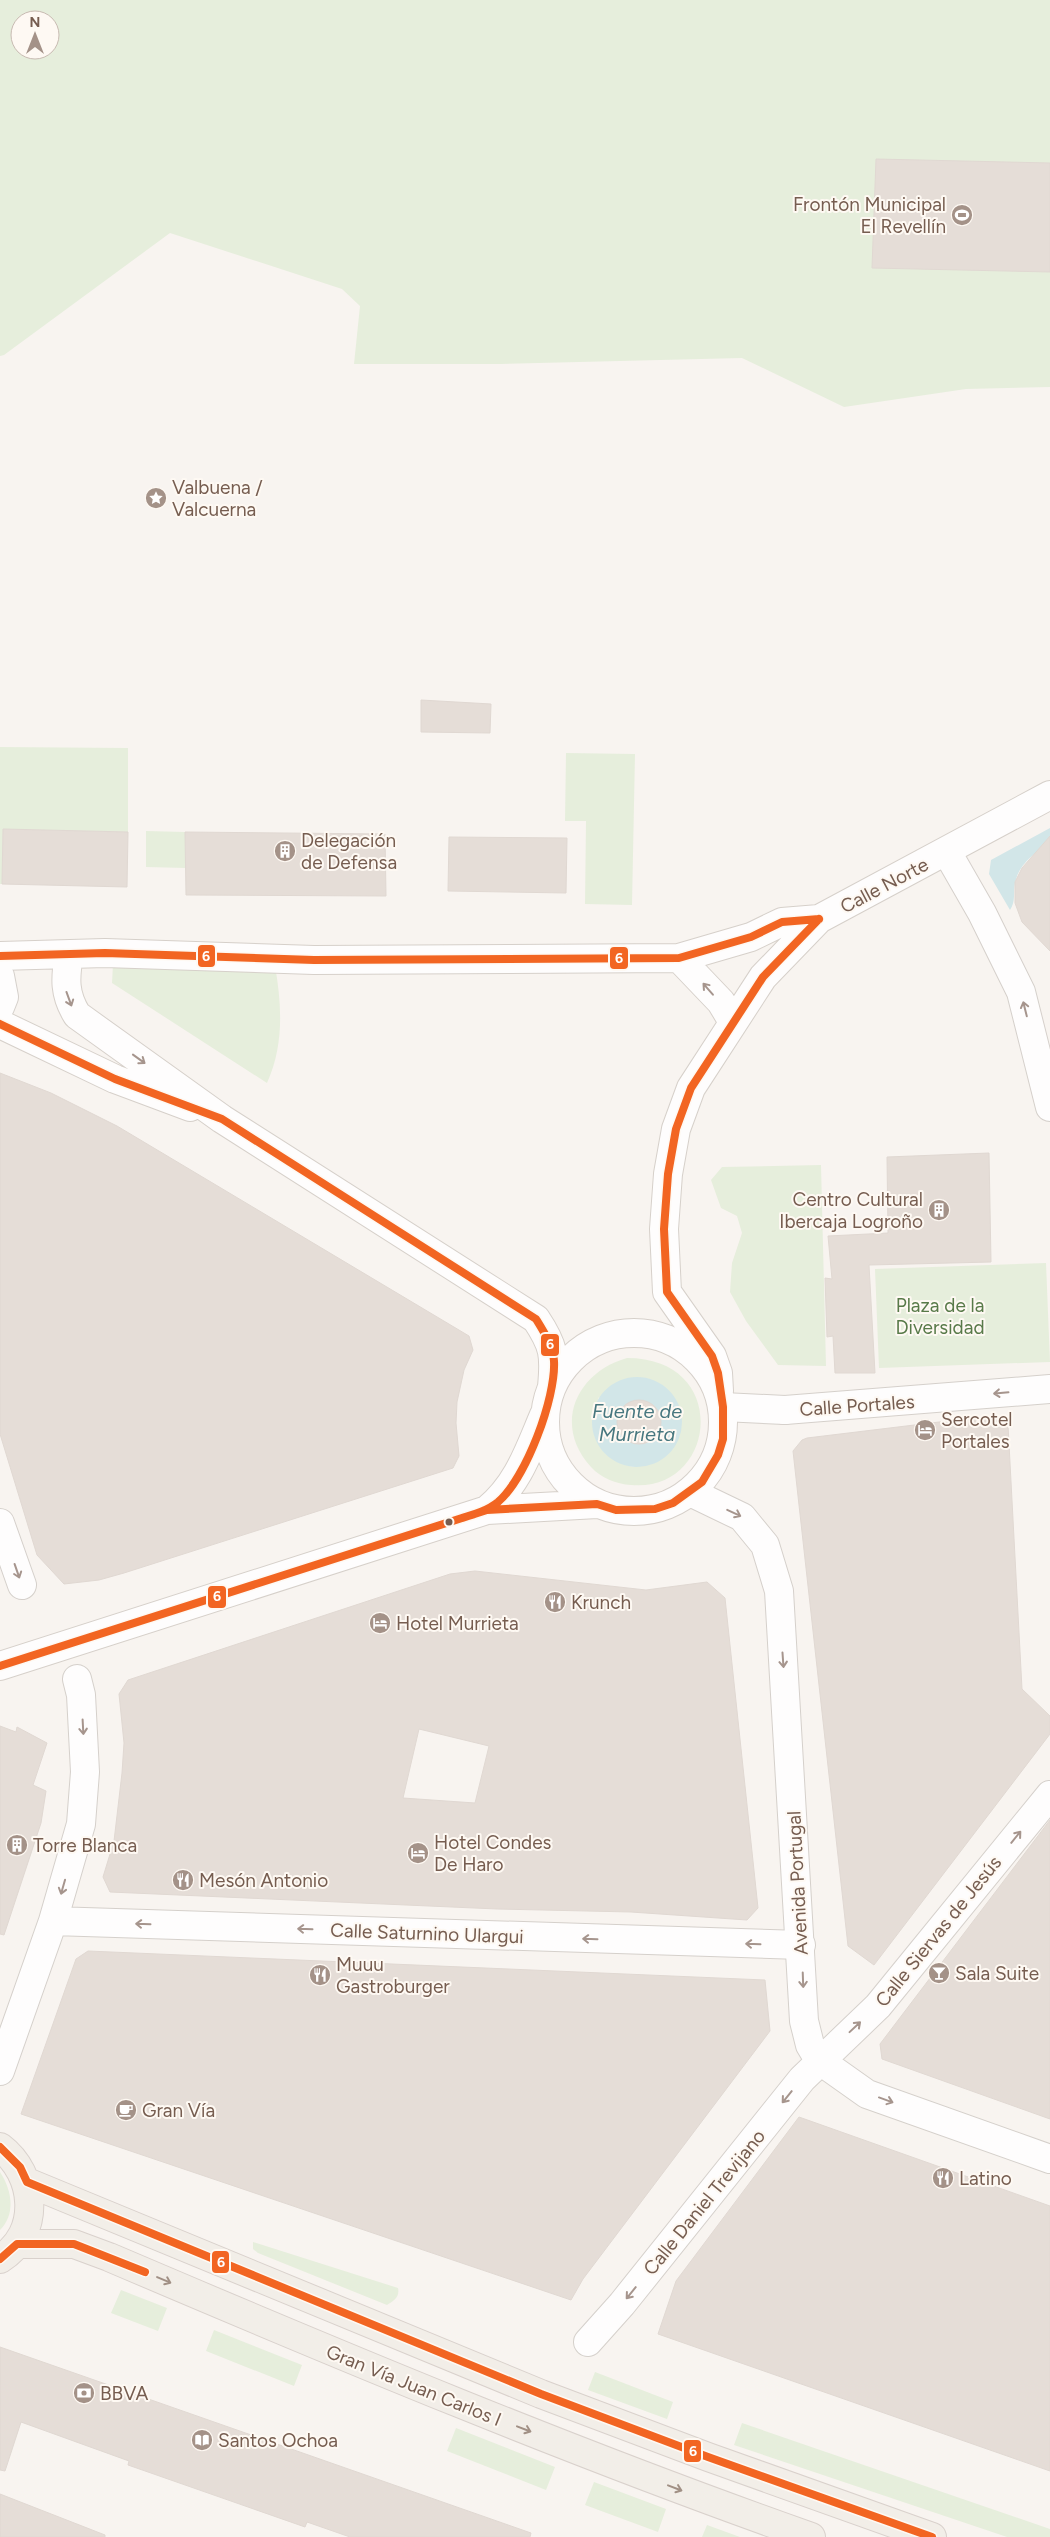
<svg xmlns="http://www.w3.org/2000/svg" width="1050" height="2537" font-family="Figtree,sans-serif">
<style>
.green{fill:#e6eedc;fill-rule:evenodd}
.water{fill:#d2e6e8}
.building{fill:#e5ddd7;stroke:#e0d8d2;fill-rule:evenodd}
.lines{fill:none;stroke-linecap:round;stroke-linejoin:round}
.pedestrian-casing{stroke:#d5d0cb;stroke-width:30}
.minor-casing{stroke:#d5d0cb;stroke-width:30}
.secondary-casing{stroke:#d6d0ca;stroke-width:30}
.primary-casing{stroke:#d9d1cc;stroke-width:30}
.pedestrian{stroke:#fefdfd;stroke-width:28}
.minor{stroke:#fefdfd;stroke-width:28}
.secondary{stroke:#fefdfd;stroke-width:28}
.primary{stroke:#f2eee8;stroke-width:28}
.bus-1-casing{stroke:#fef9f3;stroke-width:11}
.bus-1{stroke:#f26522;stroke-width:8}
.oneway{stroke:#a6958d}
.oneway2{stroke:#a19085}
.bus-dot{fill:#765d50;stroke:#fef9f3;stroke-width:2}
.labels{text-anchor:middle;stroke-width:4;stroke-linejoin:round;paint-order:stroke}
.poi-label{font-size:19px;fill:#765d50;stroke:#fef9f3;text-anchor:start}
.street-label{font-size:19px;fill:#765d50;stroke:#fef9f3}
.park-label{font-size:19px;fill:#587a49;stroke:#fef9f3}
.water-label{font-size:20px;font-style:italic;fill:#47777f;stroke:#fef9f3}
.line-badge{stroke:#fef9f3;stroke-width:2}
.badge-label{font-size:14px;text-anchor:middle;font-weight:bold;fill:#fff}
</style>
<rect width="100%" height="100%" fill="#f8f4f0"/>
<path class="green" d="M0,0H1050V387L966,389L844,407L742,358L501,364H354L360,306L342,289L170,233L4,355L0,356ZM20,20H50V50H20Z
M0,747L128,748V832L3,829L2,884H0Z
M566,753L635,754L632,905L585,904L586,821H565Z
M146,831L185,832L186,868L146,867Z
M113,964L275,966C282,1005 284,1046 267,1083L112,983Z
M821,1165L826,1366L778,1365L746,1321L730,1292L732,1263L742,1233L737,1216L721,1208L711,1180L722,1167Z
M1046,1263L1050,1362L879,1368L875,1269Z
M627,1358C732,1358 717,1493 631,1485C616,1484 601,1478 591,1467C552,1424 577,1372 627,1358ZM599,1397L634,1467C598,1460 584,1431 599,1397Z
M0,2172C12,2190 16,2214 0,2230Z
M253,2242L398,2288C400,2297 394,2301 387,2305L258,2253L253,2249Z
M121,2290L167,2308L158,2331L111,2313Z
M214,2330L302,2365L294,2386L206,2351Z
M595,2372L673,2402L667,2419L588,2390Z
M742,2423L1050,2529V2537H1007L734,2445Z
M456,2428L555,2467L546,2490L447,2451Z
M594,2482L666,2509L658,2532L585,2505Z
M707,2525L740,2537H702Z"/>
<path class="water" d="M1050,828V847C1034,850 1018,867 1015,883C1013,893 1016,901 1010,910L989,874L991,860Z
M592 1422a45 45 0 1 1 90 0a45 45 0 1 1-90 0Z"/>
<path class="building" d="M876,159L1050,163V272L872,268Z
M421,700L491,704L490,733L421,732Z
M3,829L128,832L127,887L2,884Z
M185,832L385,834L386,896L186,895Z
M1050,836V951L1022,922L1015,903V882L1022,868Z
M449,837L567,838L566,893L448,891Z
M0,1073L51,1093L117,1126L469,1336L473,1350L464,1370L457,1402L456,1423L459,1456L453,1468L124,1573L99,1580L64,1584L37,1555L0,1434Z
M989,1153L991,1262L869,1265L875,1373H835L833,1336L827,1337L825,1278L832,1279L828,1236L888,1233L887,1157Z
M617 1422a22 22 0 1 1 44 0a22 22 0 1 1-44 0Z
M997,1415L1008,1425L1022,1689L1050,1716V1734L874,1965L848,1946L793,1451L802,1440L807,1438Z
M475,1571L646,1590L707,1582L725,1598L758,1908L747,1920L631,1912L497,1909L110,1892L103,1877L114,1841L122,1773L124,1743L119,1694L128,1680L450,1574ZM419,1729L489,1746L475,1803L403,1798Z
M0,1726L16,1732L17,1727L47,1743L33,1785L46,1791L41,1823L4,1935L0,1934Z
M1050,1820V2119L882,2059L880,2044Z
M88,1951L765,1980L770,2031L583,2279L571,2300L21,2114L76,1959Z
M799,2117L1050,2206V2471L658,2334L676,2281Z
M0,2347L531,2533L530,2537H350L307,2522L305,2527L128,2465L129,2461L21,2422L5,2471L0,2470Z
M0,2494L105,2535V2537H0Z"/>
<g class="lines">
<g class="pedestrian-casing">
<path id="pedestrian" d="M947,852L982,913L1021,992L1050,1107
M723,1407L785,1410
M53,1921L801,1945
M0,2071L53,1921L81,1824L85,1772L81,1695L77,1679
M588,2342L622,2304L802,2079L878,2006L1050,1795"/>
</g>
<g class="minor-casing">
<path id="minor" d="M0,976L4,997L0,1007
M785,1410L1050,1389
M690,1492L742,1517L765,1545L779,1591L804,2021L810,2045L819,2060L867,2094L1050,2159
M0,1523L22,1585"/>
</g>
<g class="secondary-casing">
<path id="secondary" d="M69,955C65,978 64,994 77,1015L222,1119L536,1319C554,1346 555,1355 552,1387
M0,956L105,953L314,960L679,958L751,937L782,922L819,919
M679,958L721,1002L733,1022
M0,1024L115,1079L190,1107
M545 1422a89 89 0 1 1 178 0a89 89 0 1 1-178 0Z
M719,1391L718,1373L712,1356L667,1292L664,1229L668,1174L676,1129L691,1088L763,977L819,919L1050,795
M487,1510C518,1485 529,1450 544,1415
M0,1666L487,1510L597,1504"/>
</g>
<g class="primary-casing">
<path id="primary" d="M0,2147C36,2174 42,2233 0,2259
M27,2182L541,2394L708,2457L932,2537
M17,2244H74L109,2257C341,2356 573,2453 811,2537"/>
</g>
<use href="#pedestrian" class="pedestrian"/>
<use href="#minor" class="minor"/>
<use href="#secondary" class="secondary"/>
<use href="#primary" class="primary"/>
<g class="bus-1-casing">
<path id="bus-1" d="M0,956L105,953L314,960L679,958L751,937L782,922L819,919
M0,1024L115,1079L222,1119L536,1319C544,1332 553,1346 554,1361C556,1398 526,1478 498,1502C487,1511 472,1515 459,1519
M0,1666L487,1510L597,1504L616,1510L655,1509L673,1503L702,1482L718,1455L723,1439V1407L718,1373L712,1356L667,1292L664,1229L668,1174L676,1129L691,1088L763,977L819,919
M0,2147L20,2167L27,2182L541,2394L708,2457L932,2537
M0,2259L17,2244H74L145,2272"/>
</g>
<use href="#bus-1" class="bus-1"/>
</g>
<defs><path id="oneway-shaft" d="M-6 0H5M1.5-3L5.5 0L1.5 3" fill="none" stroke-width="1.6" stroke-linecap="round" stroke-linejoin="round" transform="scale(1.25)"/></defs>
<g class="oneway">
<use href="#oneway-shaft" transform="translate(708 989) rotate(-131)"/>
<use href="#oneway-shaft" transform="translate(69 999) rotate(70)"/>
<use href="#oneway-shaft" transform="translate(1025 1009) rotate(-104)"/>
<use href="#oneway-shaft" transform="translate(139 1059) rotate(36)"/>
<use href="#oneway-shaft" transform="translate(1001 1393) rotate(175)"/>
<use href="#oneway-shaft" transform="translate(734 1513) rotate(25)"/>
<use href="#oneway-shaft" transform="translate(17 1571) rotate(71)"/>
<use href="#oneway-shaft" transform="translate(783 1660) rotate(86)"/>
<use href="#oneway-shaft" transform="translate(83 1727) rotate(87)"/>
<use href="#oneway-shaft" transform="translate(1016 1837) rotate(-51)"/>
<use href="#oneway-shaft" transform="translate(63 1887) rotate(106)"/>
<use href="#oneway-shaft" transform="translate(143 1924) rotate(-178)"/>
<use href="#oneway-shaft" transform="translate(305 1929) rotate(-178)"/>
<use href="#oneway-shaft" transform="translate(590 1939) rotate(-178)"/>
<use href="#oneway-shaft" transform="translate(753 1944) rotate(-178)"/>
<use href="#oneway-shaft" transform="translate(803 1980) rotate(88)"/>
<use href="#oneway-shaft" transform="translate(855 2027) rotate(-43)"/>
<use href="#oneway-shaft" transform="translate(787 2097) rotate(129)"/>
<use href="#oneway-shaft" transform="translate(886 2100) rotate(20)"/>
<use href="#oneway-shaft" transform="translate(631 2293) rotate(129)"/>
</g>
<g class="oneway2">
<use href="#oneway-shaft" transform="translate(164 2280) rotate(23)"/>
<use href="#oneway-shaft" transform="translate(524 2429) rotate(21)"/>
<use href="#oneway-shaft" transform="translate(675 2488) rotate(21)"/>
</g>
<defs>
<g id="stadium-disc" transform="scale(1.125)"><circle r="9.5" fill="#a49288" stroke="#fef9f3"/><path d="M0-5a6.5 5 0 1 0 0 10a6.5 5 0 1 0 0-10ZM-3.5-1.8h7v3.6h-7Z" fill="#fff"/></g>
<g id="sight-disc" transform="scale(1.125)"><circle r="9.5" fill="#a49288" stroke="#fef9f3"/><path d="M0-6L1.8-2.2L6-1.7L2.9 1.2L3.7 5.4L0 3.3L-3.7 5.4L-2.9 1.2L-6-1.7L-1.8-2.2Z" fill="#fff"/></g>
<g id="building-disc" transform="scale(1.125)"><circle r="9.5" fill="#a49288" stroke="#fef9f3"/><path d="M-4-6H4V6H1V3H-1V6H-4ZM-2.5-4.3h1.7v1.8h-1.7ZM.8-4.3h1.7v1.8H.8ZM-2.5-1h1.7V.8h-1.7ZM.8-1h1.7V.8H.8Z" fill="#fff"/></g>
<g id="hotel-disc" transform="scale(1.125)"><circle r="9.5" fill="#a49288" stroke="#fef9f3"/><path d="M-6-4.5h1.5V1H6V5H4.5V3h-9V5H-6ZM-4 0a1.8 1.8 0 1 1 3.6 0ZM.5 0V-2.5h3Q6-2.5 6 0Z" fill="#fff"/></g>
<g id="restaurant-disc" transform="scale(1.125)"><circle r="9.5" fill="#a49288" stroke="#fef9f3"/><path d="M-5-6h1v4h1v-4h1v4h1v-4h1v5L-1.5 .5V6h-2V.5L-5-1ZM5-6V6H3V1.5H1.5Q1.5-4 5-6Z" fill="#fff"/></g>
<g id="bar-disc" transform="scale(1.125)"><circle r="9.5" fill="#a49288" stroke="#fef9f3"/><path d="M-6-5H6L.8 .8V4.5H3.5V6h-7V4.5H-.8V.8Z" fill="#fff"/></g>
<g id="cafe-disc" transform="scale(1.125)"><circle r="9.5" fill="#a49288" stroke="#fef9f3"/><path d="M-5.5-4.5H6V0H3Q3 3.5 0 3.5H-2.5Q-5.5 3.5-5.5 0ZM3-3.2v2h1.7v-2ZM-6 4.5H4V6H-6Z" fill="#fff"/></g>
<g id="bank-disc" transform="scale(1.125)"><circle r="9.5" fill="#a49288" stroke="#fef9f3"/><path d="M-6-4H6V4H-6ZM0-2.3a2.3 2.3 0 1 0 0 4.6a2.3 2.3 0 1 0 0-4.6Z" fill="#fff"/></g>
<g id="library-disc" transform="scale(1.125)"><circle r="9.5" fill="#a49288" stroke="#fef9f3"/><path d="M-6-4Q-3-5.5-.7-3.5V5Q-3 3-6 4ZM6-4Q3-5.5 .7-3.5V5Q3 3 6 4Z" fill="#fff"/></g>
</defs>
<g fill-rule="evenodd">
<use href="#stadium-disc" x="962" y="215"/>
<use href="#sight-disc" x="156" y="498"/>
<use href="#building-disc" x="285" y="851"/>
<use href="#building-disc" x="939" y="1210"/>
<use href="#hotel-disc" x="925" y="1430"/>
<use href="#restaurant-disc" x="555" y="1602"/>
<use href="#hotel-disc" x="380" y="1623"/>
<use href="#building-disc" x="17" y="1845"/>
<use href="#hotel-disc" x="418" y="1853"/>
<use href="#restaurant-disc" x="183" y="1880"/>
<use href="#bar-disc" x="939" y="1973"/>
<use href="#restaurant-disc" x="320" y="1975"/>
<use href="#cafe-disc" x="126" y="2110"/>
<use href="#restaurant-disc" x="943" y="2178"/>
<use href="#bank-disc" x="84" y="2393"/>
<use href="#library-disc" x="202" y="2440"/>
</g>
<circle class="bus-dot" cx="449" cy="1522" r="4.5"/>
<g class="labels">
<g class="poi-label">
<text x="946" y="211" text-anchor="end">Frontón Municipal<tspan x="946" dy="22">El Revellín</tspan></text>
<text x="172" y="494">Valbuena /<tspan x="172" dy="22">Valcuerna</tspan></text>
<text x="301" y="847">Delegación<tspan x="301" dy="22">de Defensa</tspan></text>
<text x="923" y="1206" text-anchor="end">Centro Cultural<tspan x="923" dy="22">Ibercaja Logroño</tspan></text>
<text x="941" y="1426">Sercotel<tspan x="941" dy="22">Portales</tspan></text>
<text x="571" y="1609">Krunch</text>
<text x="396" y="1630">Hotel Murrieta</text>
<text x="434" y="1849">Hotel Condes<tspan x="434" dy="22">De Haro</tspan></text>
<text x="33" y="1852">Torre Blanca</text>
<text x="199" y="1887">Mesón Antonio</text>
<text x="336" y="1971">Muuu<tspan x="336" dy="22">Gastroburger</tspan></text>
<text x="955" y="1980">Sala Suite</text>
<text x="142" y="2117">Gran Vía</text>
<text x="959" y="2185">Latino</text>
<text x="100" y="2400">BBVA</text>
<text x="218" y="2447">Santos Ochoa</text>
</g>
<g class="street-label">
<text transform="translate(884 885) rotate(-28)" y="7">Calle Norte</text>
<text transform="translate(857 1405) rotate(-4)" y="7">Calle Portales</text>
<text transform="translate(797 1883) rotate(-93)" y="7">Avenida Portugal</text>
<text transform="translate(938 1931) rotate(-51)" y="7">Calle Siervas de Jesús</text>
<text transform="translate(427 1933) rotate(2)" y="7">Calle Saturnino Ulargui</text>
<text transform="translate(704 2202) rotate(-51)" y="7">Calle Daniel Trevijano</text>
<text transform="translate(414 2385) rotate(22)" y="7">Gran Vía Juan Carlos I</text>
</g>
<g class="park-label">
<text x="940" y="1312">Plaza de la<tspan x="940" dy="22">Diversidad</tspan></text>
</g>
<g class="water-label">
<text x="637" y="1418">Fuente de<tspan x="637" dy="23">Murrieta</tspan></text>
</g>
</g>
<g class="line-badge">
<rect x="197" y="944" width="19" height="24" rx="5" fill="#f26522"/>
<rect x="609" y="946" width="20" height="24" rx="5" fill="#f26522"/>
<rect x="540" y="1333" width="20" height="24" rx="5" fill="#f26522"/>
<rect x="207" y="1585" width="20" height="24" rx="5" fill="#f26522"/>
<rect x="211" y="2250" width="19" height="24" rx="5" fill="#f26522"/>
<rect x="683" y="2439" width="19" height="24" rx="5" fill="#f26522"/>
</g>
<g class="badge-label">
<text x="206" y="961">6</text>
<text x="619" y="963">6</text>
<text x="550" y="1349">6</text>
<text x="217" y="1601">6</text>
<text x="221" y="2267">6</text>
<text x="693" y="2456">6</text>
</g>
<g transform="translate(35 35)"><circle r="24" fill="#fef9f3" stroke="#c8bbb2"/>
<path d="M0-4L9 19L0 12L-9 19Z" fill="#a49288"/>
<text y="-8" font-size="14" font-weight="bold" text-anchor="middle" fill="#765d50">N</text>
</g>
</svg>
